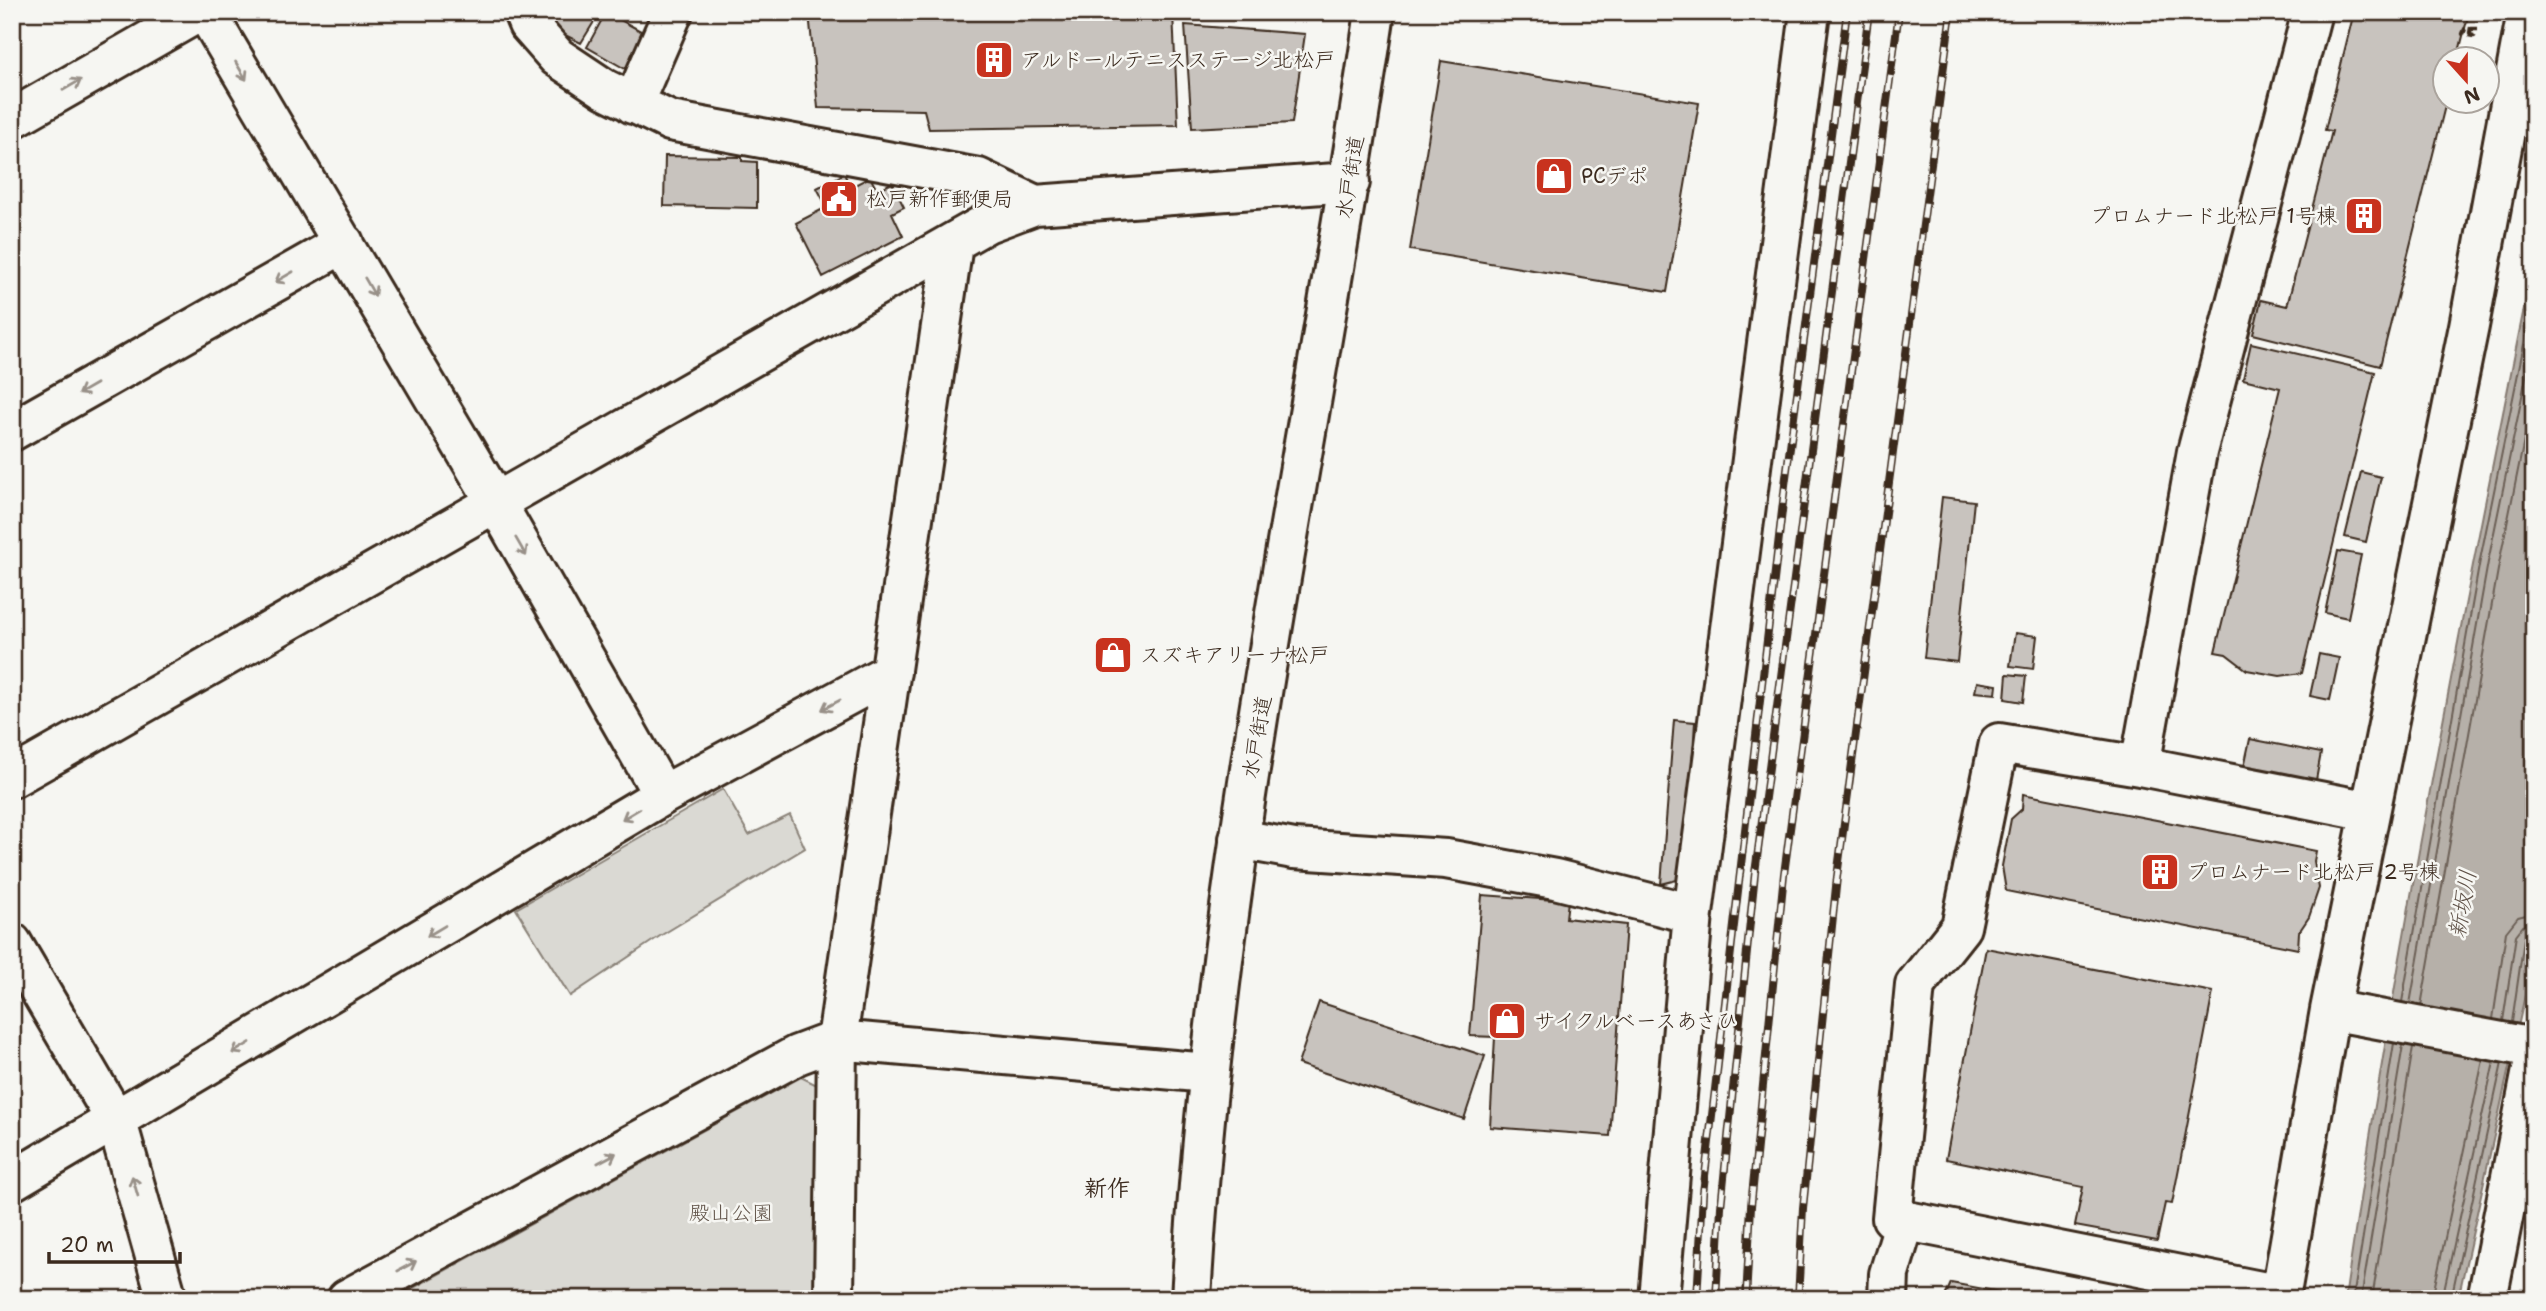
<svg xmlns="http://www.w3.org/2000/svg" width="2546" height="1311" font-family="'Shantell Sans','Klee One',sans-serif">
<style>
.green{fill:#dad9d3;stroke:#8a8278;stroke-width:2}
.water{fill:#b6b0a9;stroke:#857a71;stroke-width:2}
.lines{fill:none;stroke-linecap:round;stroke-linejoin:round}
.shore{stroke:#6c6056;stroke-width:2}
.building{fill:#c8c3be;stroke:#3b2a1e;stroke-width:2}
.minor-casing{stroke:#3b2a1e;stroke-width:44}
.highway-casing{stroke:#3b2a1e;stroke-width:44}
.path{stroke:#3b2a1e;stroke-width:4.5;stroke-dasharray:7 5;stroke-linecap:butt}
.minor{stroke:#f6f6f2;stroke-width:38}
.highway{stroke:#f6f6f2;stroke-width:38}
.rail-casing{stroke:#3b2a1e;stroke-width:8}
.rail{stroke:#f6f6f2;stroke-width:5;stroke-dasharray:16;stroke-linecap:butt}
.oneway{stroke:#989088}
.labels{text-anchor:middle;stroke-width:5;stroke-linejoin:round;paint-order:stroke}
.poi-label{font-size:21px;fill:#3b2a1e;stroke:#f6f6f2;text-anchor:start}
.street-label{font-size:21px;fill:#3b2a1e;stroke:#f6f6f2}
.park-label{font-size:21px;fill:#63564b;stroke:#f6f6f2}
.water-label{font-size:23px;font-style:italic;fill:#605248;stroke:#f6f6f2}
.neighbourhood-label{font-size:23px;font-weight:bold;fill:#3b2a1e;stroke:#f6f6f2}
</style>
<rect width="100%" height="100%" fill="#f6f6f2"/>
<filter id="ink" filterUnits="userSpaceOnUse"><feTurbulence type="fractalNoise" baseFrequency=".0143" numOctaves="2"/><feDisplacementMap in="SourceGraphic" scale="14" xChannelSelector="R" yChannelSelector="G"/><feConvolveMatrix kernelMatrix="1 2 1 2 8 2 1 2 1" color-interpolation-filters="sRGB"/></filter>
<g filter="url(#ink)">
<path class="green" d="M723,789L749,835L790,815L805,848L660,936L570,996L516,909Z
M801,1077L819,1086L817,1299H393Z"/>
<path class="water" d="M2534,259V906L2525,995L2458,1299H2345C2396,951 2464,604 2534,259Z"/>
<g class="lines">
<path class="shore" d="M2402,1002L2480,560L2534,295
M2410,1004L2488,562L2534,338
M2421,1006L2499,564L2534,391
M2493,1019L2506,932L2518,917L2534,913
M2503,1021L2516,935L2523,926L2534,924
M2512,1022L2524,939L2534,933
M2353,1299L2394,1043
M2361,1299L2403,1045
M2372,1299L2413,1047
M2432,1299L2483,1060
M2442,1299L2494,1062
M2451,1299L2502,1063"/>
</g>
<path class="building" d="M546,12H600L581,43L561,33L545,15Z
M606,12L648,35L627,70L587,47Z
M809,12H1173L1178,125L929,129L924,110L818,108Z
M2354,12H2469L2457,60H2444L2446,102L2380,366L2253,334L2261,300L2287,306L2332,131L2325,130Z
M1185,25L1305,34L1292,123L1192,128Z
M1441,61L1699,103L1667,292L1410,250Z
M665,156L742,157V161L757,162V208L664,206Z
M844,174L851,187L870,177L877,190L892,183L904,207L892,213L903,236L823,277L796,223L827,207L817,188Z
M2251,343L2375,372L2302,673L2280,676L2247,670L2226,654L2215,652L2280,388L2243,379Z
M2361,472L2381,477L2366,542L2345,537Z
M1942,497L1974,501L1957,662L1924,658Z
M2338,551L2361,555L2348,618L2325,613Z
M2015,633L2037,636L2033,669L2010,666Z
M2319,654L2339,658L2330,700L2310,696Z
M2007,674L2026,676L2023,702L2005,699Z
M1977,682L1997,685L1996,694L1975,692Z
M1674,720L1695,722L1685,878L1661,884Z
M2250,739L2321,753L2316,780L2244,767Z
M2023,794L2316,851L2314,861L2319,888L2309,917L2299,932L2298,949L2006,891L2002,866L2011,819L2022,809Z
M1482,895L1568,901L1566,918L1626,925L1610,1136L1490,1127L1495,1037L1470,1036Z
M1986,948L2213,992L2172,1204L2165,1203L2157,1241L2075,1226L2083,1187L1946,1159Z
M1319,1002L1485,1056L1464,1119L1298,1064Z
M1951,1283L2038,1299H1944Z"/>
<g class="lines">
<g class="minor-casing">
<path id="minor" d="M206,12L497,504L663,795
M523,12L528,24L557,57L605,89L670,121L978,178L1035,205
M633,104L673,12
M12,119L199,12
M12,431L344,243
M2140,766L2197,452L2312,12
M12,778L987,223L1035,205L1350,182
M1239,839L1294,849L1446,859L1555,879L1693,914
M12,943L117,1122L167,1299
M2330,1010L2534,1048
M12,1181L663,795L891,672
M2281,1295L1892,1218L1915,985L1961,927L1999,743L2140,766L2370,811
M347,1299L797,1055L837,1040L1208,1073
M834,1299L837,1040L953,244
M1659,1299L1693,914L1810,12
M1888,1299L1889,1274L1905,1221
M2280,1299L2330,1010L2469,326L2527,12
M2487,1299L2534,1060"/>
</g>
<g class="highway-casing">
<path id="highway" d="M1191,1299C1215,866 1312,440 1375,12"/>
</g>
<path class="path" d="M2471,27L2470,33L2475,34L2474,36L2463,34L2465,29H2481"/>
<use href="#minor" class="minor"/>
<use href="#highway" class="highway"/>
<g class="rail-casing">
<path id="rail" d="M1697,1299L1703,1193L1785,485L1847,12
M1716,1299L1721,1207L1755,873L1869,12
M1746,1299L1751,1206L1784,874L1899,12
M1798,1299L1803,1208L1837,877L1951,12"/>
</g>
<use href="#rail" class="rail"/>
</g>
<defs><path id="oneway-shaft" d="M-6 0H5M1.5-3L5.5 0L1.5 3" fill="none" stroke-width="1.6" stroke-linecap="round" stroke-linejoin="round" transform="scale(1.75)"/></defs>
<g class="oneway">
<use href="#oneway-shaft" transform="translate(241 71) rotate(59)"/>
<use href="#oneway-shaft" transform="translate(72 85) rotate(-30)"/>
<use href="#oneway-shaft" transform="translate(284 277) rotate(150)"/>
<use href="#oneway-shaft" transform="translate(370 287) rotate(60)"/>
<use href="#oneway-shaft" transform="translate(87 389) rotate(150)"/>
<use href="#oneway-shaft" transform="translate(521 547) rotate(60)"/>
<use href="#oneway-shaft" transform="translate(831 705) rotate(152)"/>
<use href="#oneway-shaft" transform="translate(631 814) rotate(149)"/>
<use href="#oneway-shaft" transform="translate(436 931) rotate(149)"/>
<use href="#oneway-shaft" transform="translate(241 1048) rotate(149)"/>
<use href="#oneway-shaft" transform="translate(607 1158) rotate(-28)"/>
<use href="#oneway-shaft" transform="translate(135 1186) rotate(-106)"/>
<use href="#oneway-shaft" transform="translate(407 1266) rotate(-28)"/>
</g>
</g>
<defs>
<g id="building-square" transform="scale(2.0125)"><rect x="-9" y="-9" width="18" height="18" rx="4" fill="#c8321e" stroke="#f6f6f2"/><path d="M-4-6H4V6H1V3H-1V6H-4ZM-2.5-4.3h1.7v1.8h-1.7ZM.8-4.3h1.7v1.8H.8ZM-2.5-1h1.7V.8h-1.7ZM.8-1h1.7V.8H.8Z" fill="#fff"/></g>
<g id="shop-square" transform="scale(2.0125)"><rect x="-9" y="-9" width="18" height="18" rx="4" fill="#c8321e" stroke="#f6f6f2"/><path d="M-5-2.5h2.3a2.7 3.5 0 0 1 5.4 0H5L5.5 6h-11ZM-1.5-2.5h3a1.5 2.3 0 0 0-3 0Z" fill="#fff"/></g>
<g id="civic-square" transform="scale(2.0125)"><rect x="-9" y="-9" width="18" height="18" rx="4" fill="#c8321e" stroke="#f6f6f2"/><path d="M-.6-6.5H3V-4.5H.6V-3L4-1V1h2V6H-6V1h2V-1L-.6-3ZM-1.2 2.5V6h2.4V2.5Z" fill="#fff"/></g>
</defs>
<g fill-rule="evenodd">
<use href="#building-square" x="994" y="60"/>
<use href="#shop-square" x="1554" y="176"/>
<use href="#civic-square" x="839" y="199"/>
<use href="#building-square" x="2364" y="216"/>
<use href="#shop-square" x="1113" y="655"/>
<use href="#building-square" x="2160" y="872"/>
<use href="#shop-square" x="1507" y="1021"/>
</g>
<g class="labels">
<g class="poi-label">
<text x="1021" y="67">アルドールテニスステージ北松戸</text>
<text x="1581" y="183">PCデポ</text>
<text x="866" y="206">松戸新作郵便局</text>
<text x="2337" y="223" text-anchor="end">プロムナード北松戸 1号棟</text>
<text x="1140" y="662">スズキアリーナ松戸</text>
<text x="2187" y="879">プロムナード北松戸 2号棟</text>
<text x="1534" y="1028">サイクルベースあさひ</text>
</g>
<g class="street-label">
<text transform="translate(1350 177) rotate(-81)" y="7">水戸街道</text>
<text transform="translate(1257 737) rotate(-80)" y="7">水戸街道</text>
</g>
<g class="park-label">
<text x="731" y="1220">殿山公園</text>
</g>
<g class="water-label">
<text transform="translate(2462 904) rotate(-80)" y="8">新坂川</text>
</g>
<g class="neighbourhood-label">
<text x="1107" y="1196">新作</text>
</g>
</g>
<rect width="2546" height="1311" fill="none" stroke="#f6f6f2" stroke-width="42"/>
<rect x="21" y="21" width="2504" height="1269" fill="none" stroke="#3b2a1e" stroke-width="2.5" filter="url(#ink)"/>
<g transform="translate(2466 80) rotate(159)"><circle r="33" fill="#f6f6f2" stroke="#aba49d" stroke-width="2"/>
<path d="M0-5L12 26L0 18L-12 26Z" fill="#c8321e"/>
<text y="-10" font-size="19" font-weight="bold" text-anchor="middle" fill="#3b2a1e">N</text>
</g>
<path d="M49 1252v10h131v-10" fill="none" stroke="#3b2a1e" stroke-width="3.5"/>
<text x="60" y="1252" font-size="21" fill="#3b2a1e" stroke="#f6f6f2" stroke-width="5" paint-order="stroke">20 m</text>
</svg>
